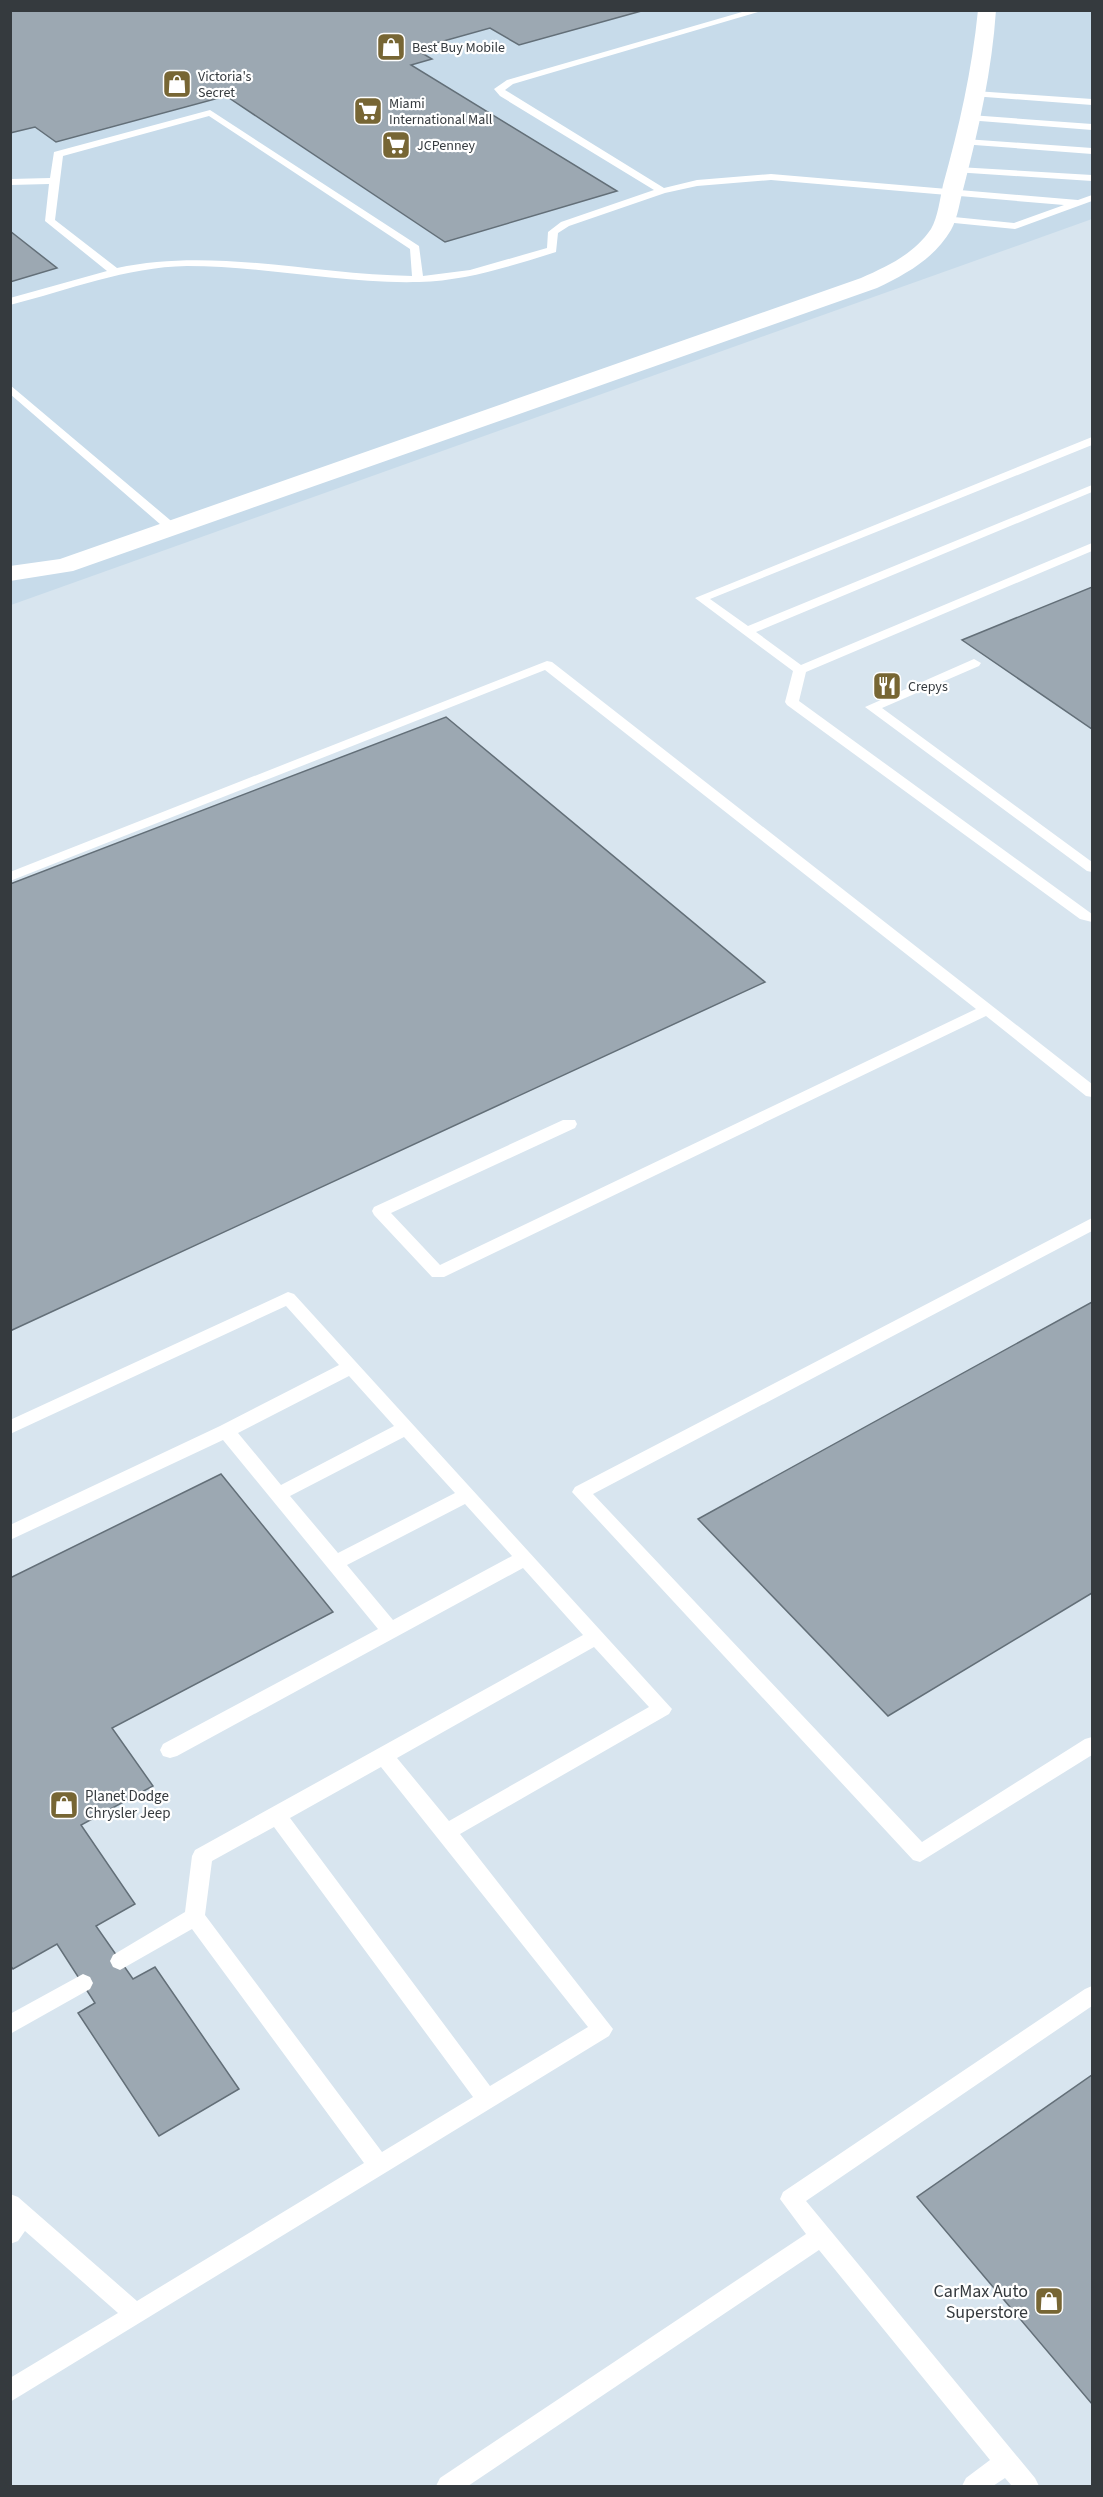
<svg xmlns="http://www.w3.org/2000/svg" width="1103" height="2497" font-family="'Source Sans 3',sans-serif">
<style>
.built{fill:#c7dbea}
.building{fill:#9ca8b2;stroke:#636f78;stroke-width:1.5}
.lines{fill:none;stroke-linecap:round;stroke-linejoin:round}
.service{fill:#fff;fill-rule:evenodd}
.minor{fill:#fff;fill-rule:evenodd}
.labels{text-anchor:middle;stroke-width:4.5;stroke-linejoin:round;paint-order:stroke}
.far-poi-label{font-size:14px;fill:#353a3e;stroke:#fff;text-anchor:start}
.poi-label{font-size:15px;fill:#353a3e;stroke:#fff;text-anchor:start}
.near-poi-label{font-size:18px;fill:#353a3e;stroke:#fff;text-anchor:end}
</style>
<rect width="100%" height="100%" fill="#d8e5ef"/>
<path class="built" d="M10,11H1092V219L11,605Z"/>
<path class="building" d="M10,10H645L519,45L490,28L415,49L432,59L411,65L617,191L445,242L226,96L56,142L35,127L10,133Z
M10,231L57,268L10,282Z
M1092,587V729L962,640Z
M446,717L765,982L10,1331V884Z
M1092,1302V1593L888,1716L698,1519Z
M221,1474L333,1612L112,1728L153,1786L81,1825L135,1904L96,1926L133,1979L155,1967L239,2089L159,2136L78,2013L95,2003L57,1944L13,1969L10,1965V1578Z
M1092,2075V2404L917,2197Z"/>
<g class="lines">
<path class="service" d="M749,10H765L513,84L505,90L664,188L697,180L771,174L1078,200L1092,195V201L1015,229L944,222L939,219L944,216L1014,223L1064,205L771,180L697,186L665,193L569,226L558,233L556,252C511,266 466,281 419,282C341,284 265,266 187,266C126,267 69,290 10,305V298L107,271L45,221L49,184L10,185V179L50,178L54,152L210,110L419,246L423,276L470,270L547,248L548,232L561,222L654,190L500,96L494,89L507,80ZM209,116L410,249L412,276C314,275 214,247 117,268L55,220L63,156Z
M975,91L1092,99V105L972,96V92Z
M970,115L1092,124V130L967,120V116Z
M965,139L1092,148V154L961,144V140Z
M958,167L1092,175V181L954,172V168Z
M10,385L176,525V531H168L10,394Z
M1092,437V445L710,599L748,626L1092,485V492L756,632L801,665L1092,543V551L806,672L799,701L1092,914V922L1080,919L787,705L785,702L793,671L695,598Z
M974,659L981,663L979,666L882,708L1092,862V872L1087,871L865,707Z
M547,661L552,662L1092,1084V1097L1086,1096L986,1016L444,1277H432L374,1215L372,1211L374,1207L563,1120H575L577,1124L575,1128L391,1213L440,1265L976,1009L545,670L10,881V872Z
M1092,1218V1231L593,1494L922,1842L1085,1739L1092,1737V1755L920,1862L913,1860L572,1492L575,1487Z
M288,1292L294,1294L672,1709L669,1714L460,1834L613,2029L609,2036L10,2402V2378L118,2313L25,2231L18,2241L10,2244V2194L18,2197L137,2301L364,2163L192,1929L120,1970L113,1967L110,1961L113,1955L185,1912L192,1856L195,1850L583,1635L523,1568L177,1756L170,1758L163,1756L160,1750L163,1744L378,1629L223,1440L10,1540V1525L220,1426L339,1365L286,1306L10,1434V1420ZM349,1376L394,1426L281,1485L238,1433ZM404,1437L455,1493L338,1553L290,1496ZM465,1504L512,1556L393,1620L347,1565ZM594,1647L649,1707L449,1821L397,1758ZM381,1767L588,2027L490,2086L290,1818ZM274,1827L473,2097L382,2152L205,1915L212,1861Z
M83,1974L90,1977L93,1983L90,1989L10,2034V2014Z
M1092,1986V2006L806,2201L1035,2478L1039,2486H1012L1005,2478L993,2486H962L966,2478L990,2460L819,2250L468,2486H436L440,2478L806,2234L780,2199L783,2192L1085,1989Z"/>
<path class="minor" d="M978,10H996C992,70 979,128 964,186C960,199 958,218 951,230C934,259 906,274 877,288L73,571L10,581V566L60,559L861,278C888,266 914,254 931,229C938,217 940,198 943,185C959,128 972,70 978,10Z"/>
</g>
<defs>
<g id="shop-square" transform="scale(1.5)"><rect x="-9" y="-9" width="18" height="18" rx="4" fill="#776634" stroke="#fff"/><path d="M-5-2.5h2.3a2.7 3.5 0 0 1 5.4 0H5L5.5 6h-11ZM-1.5-2.5h3a1.5 2.3 0 0 0-3 0Z" fill="#fff"/></g>
<g id="supermarket-square" transform="scale(1.5)"><rect x="-9" y="-9" width="18" height="18" rx="4" fill="#776634" stroke="#fff"/><path d="M-6-5.5h2.5l.6 2H6L4.5 2H-2.5L-4.4-4H-6ZM-1.5 3.2a1.3 1.3 0 1 0 .1 0ZM3 3.2a1.3 1.3 0 1 0 .1 0Z" fill="#fff"/></g>
<g id="restaurant-square" transform="scale(1.5)"><rect x="-9" y="-9" width="18" height="18" rx="4" fill="#776634" stroke="#fff"/><path d="M-5-6h1v4h1v-4h1v4h1v-4h1v5L-1.5 .5V6h-2V.5L-5-1ZM5-6V6H3V1.5H1.5Q1.5-4 5-6Z" fill="#fff"/></g>
</defs>
<g fill-rule="evenodd">
<use href="#shop-square" x="391" y="47"/>
<use href="#shop-square" x="177" y="84"/>
<use href="#supermarket-square" x="368" y="111"/>
<use href="#supermarket-square" x="396" y="145"/>
<use href="#restaurant-square" x="887" y="686"/>
<use href="#shop-square" x="64" y="1805"/>
<use href="#shop-square" x="1049" y="2301"/>
</g>
<g class="labels">
<g class="far-poi-label">
<text x="412" y="52">Best Buy Mobile</text>
<text x="198" y="81">Victoria's<tspan x="198" dy="16">Secret</tspan></text>
<text x="389" y="108">Miami<tspan x="389" dy="16">International Mall</tspan></text>
<text x="417" y="150">JCPenney</text>
<text x="908" y="691">Crepys</text>
</g>
<g class="poi-label">
<text x="85" y="1801">Planet Dodge<tspan x="85" dy="17">Chrysler Jeep</tspan></text>
</g>
<g class="near-poi-label">
<text x="1028" y="2297">CarMax Auto<tspan x="1028" dy="21">Superstore</tspan></text>
</g>
</g>
<rect width="1103" height="2497" fill="none" stroke="#353a3e" stroke-width="24"/>
</svg>
